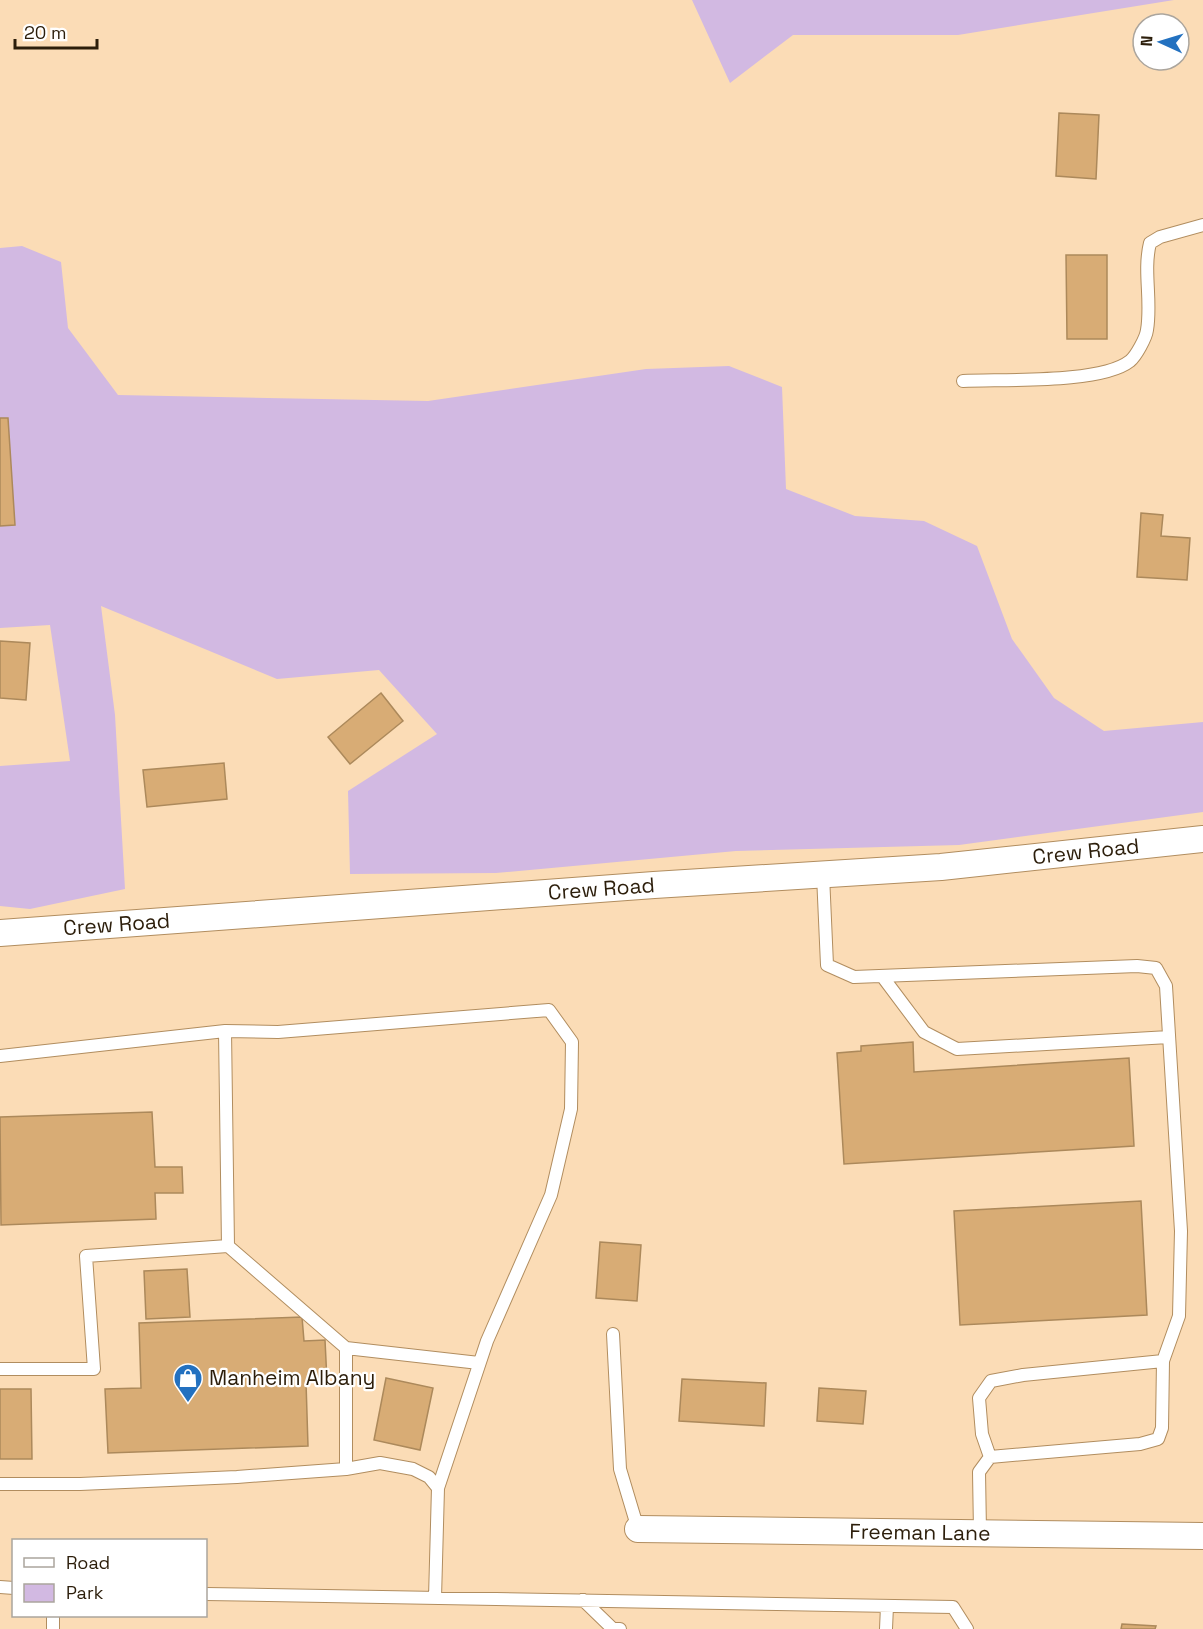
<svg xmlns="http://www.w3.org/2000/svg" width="1203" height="1629" font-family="'Space Grotesk',sans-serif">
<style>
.green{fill:#d2b9e2}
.building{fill:#d8ac75;stroke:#ac895b;stroke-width:1.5}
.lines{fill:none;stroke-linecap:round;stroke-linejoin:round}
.service-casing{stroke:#b18d5f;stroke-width:14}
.minor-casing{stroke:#b18d5f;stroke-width:28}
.service{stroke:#fff;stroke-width:12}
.minor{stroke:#fff;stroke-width:26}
.labels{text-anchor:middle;stroke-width:4.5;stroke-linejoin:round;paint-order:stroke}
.street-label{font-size:21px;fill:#2c1e0b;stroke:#fff}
.poi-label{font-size:21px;fill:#2c1e0b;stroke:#fff;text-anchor:start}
</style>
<rect width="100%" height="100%" fill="#fbdcb6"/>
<path class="green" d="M692,0H1174L958,35H793L730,83Z
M22,246L61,262L68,328L118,395L428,401L646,369L729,366L782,387L786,489L855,516L924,521L977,546L1012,639L1054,698L1104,731L1203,722V812L959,845L736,851L496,873L350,874L348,791L437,734L379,670L277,679L101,606L115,715L125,889L30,909L0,906V766L70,761L50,625L0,628V248Z"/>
<path class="building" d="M1059,113L1099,115L1096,179L1056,176Z
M1066,255H1107V339H1067Z
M0,418H8L15,525L0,526Z
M1141,513L1163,515L1161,536L1190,538L1187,580L1137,577Z
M0,641L30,643L26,700L0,698Z
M381,693L403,721L350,764L328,737Z
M224,763L227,799L147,807L143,770Z
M913,1042L914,1072L1129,1058L1134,1146L844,1164L837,1053L861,1051V1046Z
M152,1112L155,1167H182L183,1193H155L156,1219L1,1225L0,1117Z
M1141,1201L1147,1315L960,1325L954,1211Z
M600,1242L641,1245L637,1301L596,1298Z
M187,1269L190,1317L146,1319L144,1271Z
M302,1317L304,1341L325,1340L327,1381L306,1382L308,1446L108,1453L105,1389L141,1388L139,1323Z
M386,1378L433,1388L420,1450L374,1440Z
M682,1379L766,1383L764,1426L679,1421Z
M819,1388L866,1391L863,1424L817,1421Z
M0,1389H31L32,1459H0Z
M1122,1624L1156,1626L1155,1629H1121Z"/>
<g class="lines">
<g class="service-casing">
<path id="service" d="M963,381C1002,379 1101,384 1130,361C1136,356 1146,338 1147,330C1152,301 1143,271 1150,243L1160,237L1203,225
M823,875L827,965L854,977L1137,966L1156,968L1166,986L1181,1231L1179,1316L1163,1361L1162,1428L1158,1439L1140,1444L990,1457L979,1472L980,1531
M882,976L924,1032L957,1049L1169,1037
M225,1031L228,1246
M0,1056L225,1031L278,1032L549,1010L572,1042L571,1109L551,1195L487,1341L438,1488
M613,1334L620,1469L638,1529
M346,1348L479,1363
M0,1369H94L86,1256L228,1246L346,1348V1469
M990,1457L982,1434L979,1398L991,1381L1023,1375L1163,1361
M0,1484H80L237,1477L346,1469L380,1463L413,1469L429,1477L438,1488L435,1598
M0,1587L14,1588
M206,1594L953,1607L967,1629
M583,1600L613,1629H620
M53,1629V1616
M886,1629L887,1606"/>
</g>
<g class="minor-casing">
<g id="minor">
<path id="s1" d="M0,933L654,885L941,867L1203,839"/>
<path id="s2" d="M638,1529L1203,1536"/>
</g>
</g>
<use href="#service" class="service"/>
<use href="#minor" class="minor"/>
</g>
<defs>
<g id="shop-pin" transform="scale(1.5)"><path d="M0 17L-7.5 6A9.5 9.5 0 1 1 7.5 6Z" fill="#2371c0" stroke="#fff"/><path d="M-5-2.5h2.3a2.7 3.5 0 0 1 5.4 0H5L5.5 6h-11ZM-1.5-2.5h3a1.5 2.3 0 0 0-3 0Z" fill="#fff"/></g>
</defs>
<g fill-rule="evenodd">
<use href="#shop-pin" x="188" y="1378"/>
</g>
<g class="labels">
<g class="street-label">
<text dy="7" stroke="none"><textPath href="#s1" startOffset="1089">Crew Road</textPath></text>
<text dy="7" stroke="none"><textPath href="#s1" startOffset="603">Crew Road</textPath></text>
<text dy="7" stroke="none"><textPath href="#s1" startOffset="117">Crew Road</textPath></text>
<text dy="7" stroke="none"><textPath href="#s2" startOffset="282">Freeman Lane</textPath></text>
</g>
<g class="poi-label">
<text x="209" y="1385">Manheim Albany</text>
</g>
</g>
<rect x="12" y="1539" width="195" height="78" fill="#ffffff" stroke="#aba59d" stroke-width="1.5"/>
<rect x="24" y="1558" width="30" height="9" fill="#ffffff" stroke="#aba59d" stroke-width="1.5"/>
<text x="66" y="1569" font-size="18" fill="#2c1e0b">Road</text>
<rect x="24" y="1584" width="30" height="18" fill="#d2b9e2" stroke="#aba59d" stroke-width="1.5"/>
<text x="66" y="1599" font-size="18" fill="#2c1e0b">Park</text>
<g transform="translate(1161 42) rotate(274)"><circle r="28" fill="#ffffff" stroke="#aba59d" stroke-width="1.5"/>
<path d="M0-4.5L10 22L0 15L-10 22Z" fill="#2371c0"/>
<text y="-9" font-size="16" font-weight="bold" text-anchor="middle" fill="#2c1e0b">N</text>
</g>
<path d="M15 39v9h82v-9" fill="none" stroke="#2c1e0b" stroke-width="3"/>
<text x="24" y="39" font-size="18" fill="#2c1e0b" stroke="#ffffff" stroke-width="4.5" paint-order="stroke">20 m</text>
</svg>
